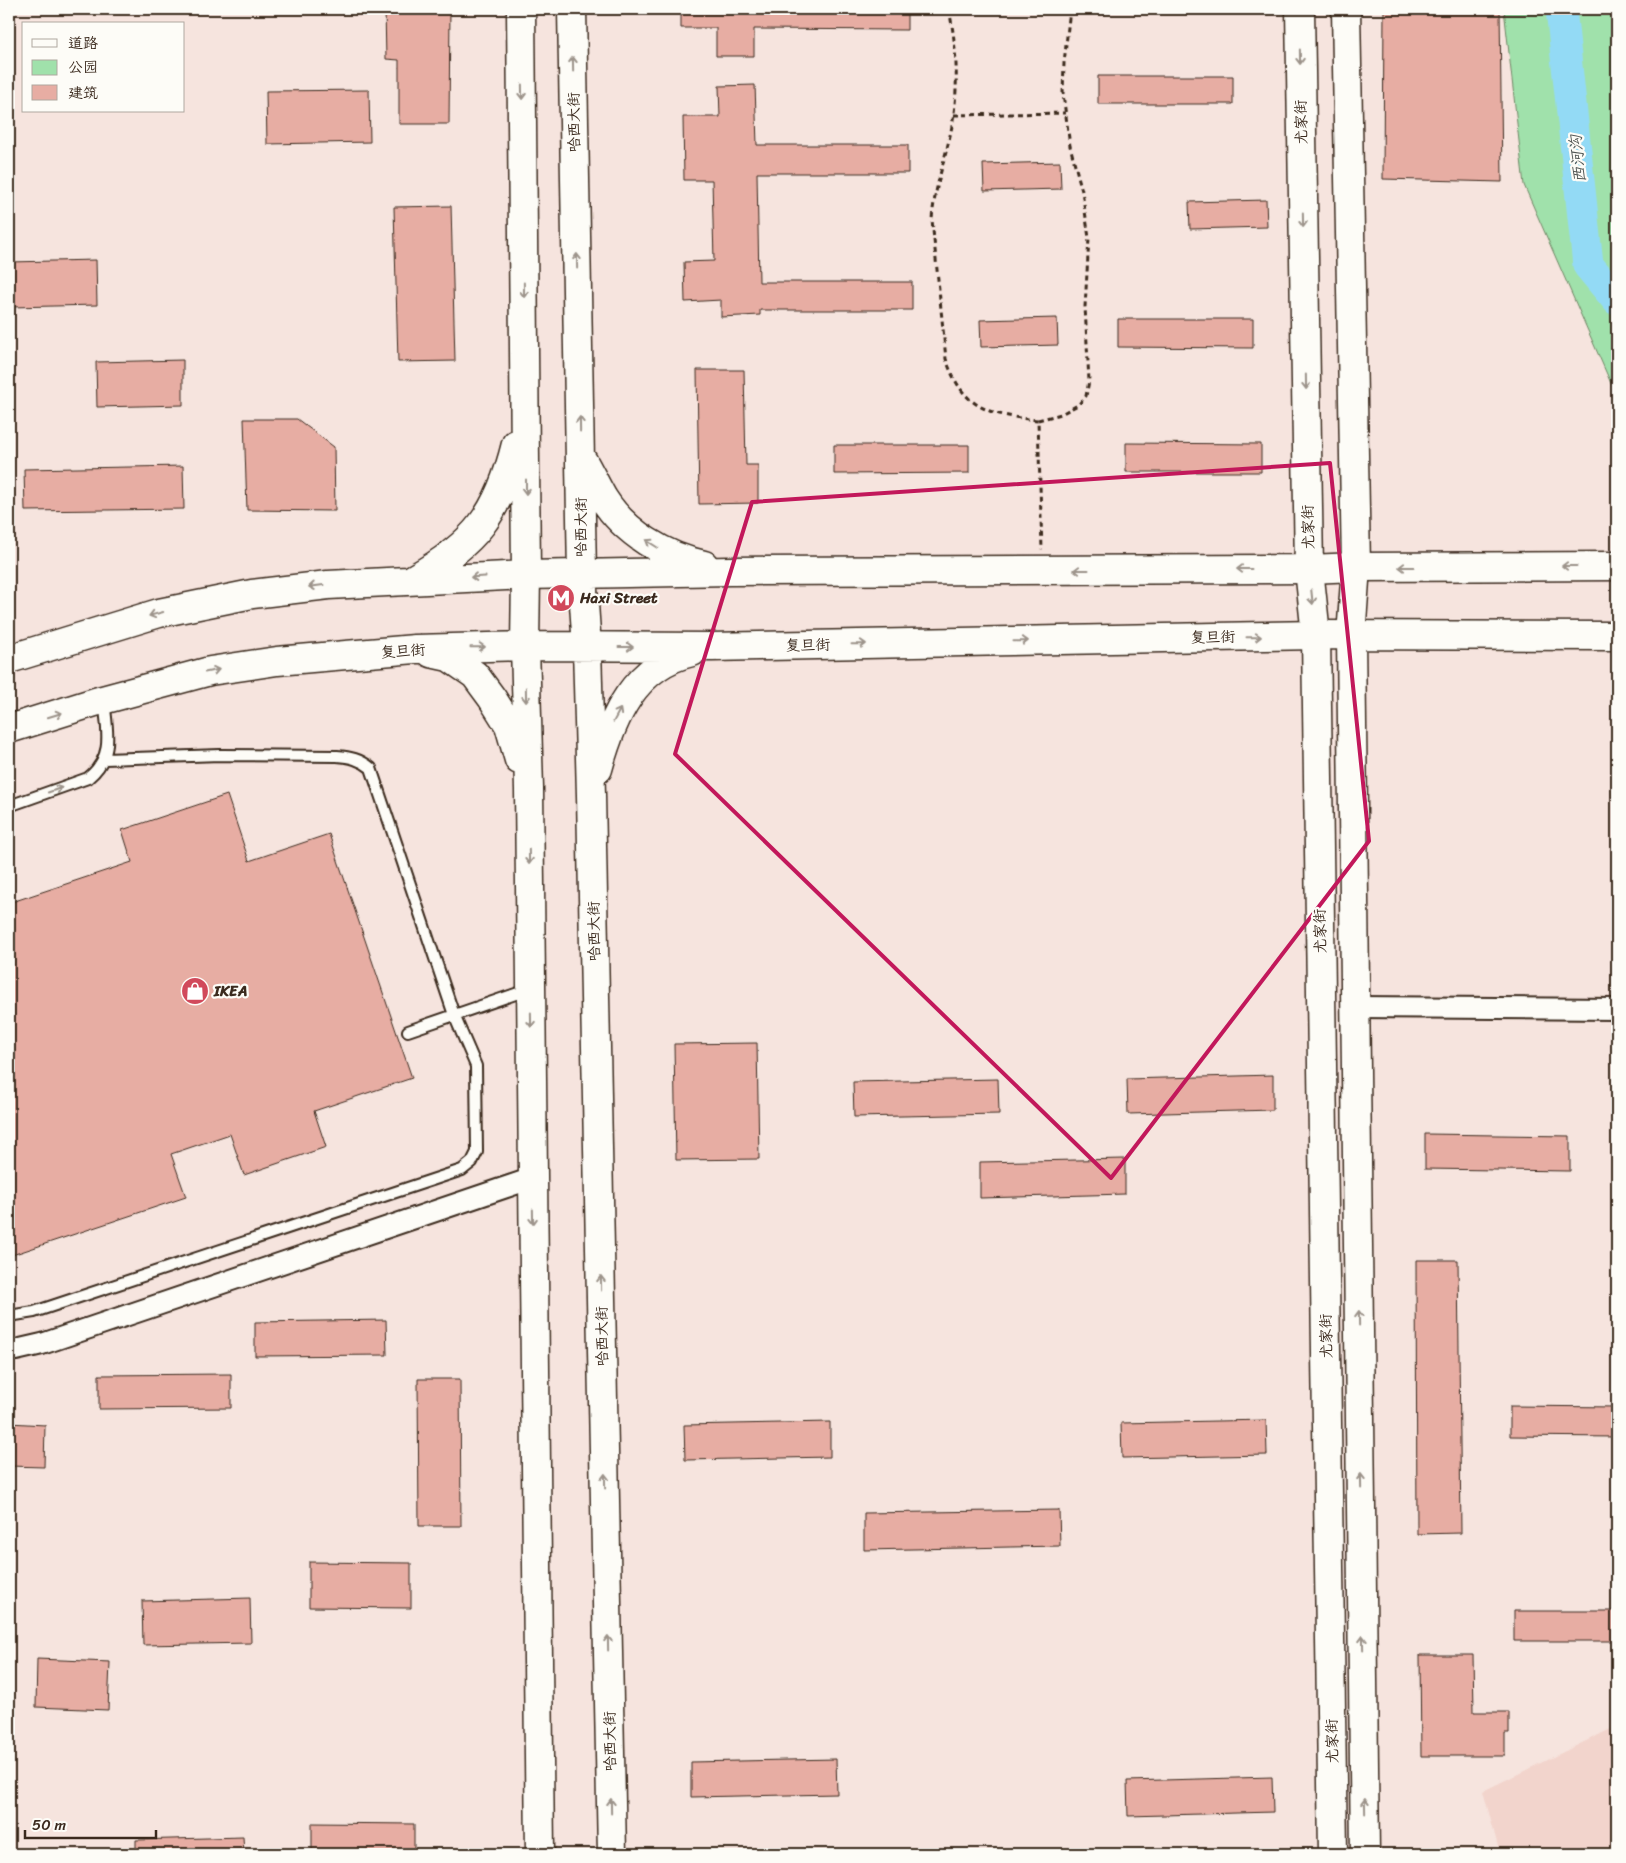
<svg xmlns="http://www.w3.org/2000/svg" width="1626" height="1863" font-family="Sriracha,'LXGW WenKai TC',sans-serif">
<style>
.built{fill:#f2d4cc}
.green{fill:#a0e1ab;stroke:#6e8664}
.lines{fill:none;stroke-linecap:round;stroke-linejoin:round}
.river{stroke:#93daf5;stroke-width:31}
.building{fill:#e7ada3;stroke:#3b2a1e}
.service-casing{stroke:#3b2a1e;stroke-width:14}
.minor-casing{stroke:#3b2a1e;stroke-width:24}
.secondary-casing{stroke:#3b2a1e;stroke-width:31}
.primary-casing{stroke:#3b2a1e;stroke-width:31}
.path{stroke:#3b2a1e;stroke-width:3;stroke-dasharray:5 4;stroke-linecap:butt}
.service{stroke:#fdfcf7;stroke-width:10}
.minor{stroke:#fdfcf7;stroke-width:20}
.secondary{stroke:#fdfcf7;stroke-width:28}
.primary{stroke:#fdfcf7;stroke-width:28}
.oneway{stroke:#9c938a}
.marked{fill:none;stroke:#c2185b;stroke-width:4;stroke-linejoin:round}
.labels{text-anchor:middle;stroke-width:4.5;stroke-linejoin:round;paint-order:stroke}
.street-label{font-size:15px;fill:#3b2a1e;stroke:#fdfcf7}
.poi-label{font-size:15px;font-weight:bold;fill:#3b2a1e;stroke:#fdfcf7;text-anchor:start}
.water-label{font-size:16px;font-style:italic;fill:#515654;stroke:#fdfcf7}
</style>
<rect width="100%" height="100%" fill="#f6e4de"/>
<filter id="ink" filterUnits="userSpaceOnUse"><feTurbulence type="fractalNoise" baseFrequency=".02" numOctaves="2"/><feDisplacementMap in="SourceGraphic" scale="10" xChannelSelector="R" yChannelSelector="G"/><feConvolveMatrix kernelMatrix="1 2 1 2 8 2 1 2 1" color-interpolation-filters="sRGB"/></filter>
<g filter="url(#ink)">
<path class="built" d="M1617,1726V1854H1500L1483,1791Z"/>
<path class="green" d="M1504,9H1617V397L1524,185Z"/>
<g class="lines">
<path class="river" d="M1561,9L1588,265L1617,300"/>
</g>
<path class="building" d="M385,9H450L449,124H399V60L386,59Z
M681,9H907V30L754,29V56H716V28H681Z
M1384,9H1500L1502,182L1383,179Z
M1098,76H1233V104H1098Z
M755,85L757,145H908V173H757L759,282H912V310H760V315L721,317V300L685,302L684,262L714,261L712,180H684L683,117H720L719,86Z
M369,90L370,142L267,144L266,91Z
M1060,162L1061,189L984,191L983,164Z
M1266,200L1267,227L1190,229L1189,202Z
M451,206L455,361L398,362L394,207Z
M96,260L97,305L11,307L10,262Z
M1057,318L1058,345L981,347L980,320Z
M1118,319H1253V348L1118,347Z
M183,360V405L97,407L96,362Z
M697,370H744L746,465H758V503L699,504Z
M244,419H297L334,447L335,511L247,510Z
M1126,443L1261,444V472H1126Z
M834,445H969V473L834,474Z
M183,466L184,509L25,511L24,469Z
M227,795L249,861L329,834L412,1078L314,1111L326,1147L244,1175L230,1134L171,1154L186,1197L9,1256V903L132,862L122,830Z
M757,1043L759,1159L676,1160L674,1044Z
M1273,1075V1110L1128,1114L1127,1079Z
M998,1079L999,1114L854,1117L853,1082Z
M1425,1134L1570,1136V1171L1425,1169Z
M1125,1159V1194L980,1198V1162Z
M1416,1260H1458L1461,1533L1417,1534Z
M386,1320L387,1355L255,1356V1322Z
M231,1374V1408L99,1409V1375Z
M418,1379H460L461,1526H419Z
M1510,1406L1617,1407V1437L1510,1436Z
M1266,1420L1267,1455L1122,1458L1121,1423Z
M830,1422V1457L685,1460L684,1425Z
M9,1423L45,1425L44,1467L9,1466Z
M1059,1510L1060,1546L864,1550V1513Z
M309,1562L411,1563V1608L309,1607Z
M250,1598L251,1643L143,1645L142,1601Z
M1514,1611H1617V1641H1514Z
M1420,1655H1473L1474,1712H1509V1733H1505V1756H1421Z
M37,1659L110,1662L108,1710L36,1707Z
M836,1759L837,1794L691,1797V1762Z
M1272,1777L1273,1812L1128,1816L1127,1781Z
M312,1823L414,1824V1854H312Z
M243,1837L244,1854H136V1840Z"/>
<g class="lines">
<g class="service-casing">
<path id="service" d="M9,806L88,778C115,756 107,731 104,700
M408,1031L530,989
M9,1316L34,1312L462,1170L472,1162L477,1152L476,1066L454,1015L371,768C360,759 350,757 337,756L220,755L105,759"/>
</g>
<g class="minor-casing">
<path id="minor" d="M1355,1007L1617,1009
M9,1350H16L42,1344L533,1178"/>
</g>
<g class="secondary-casing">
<path id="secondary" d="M1300,9L1309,569L1316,635L1333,1854
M1346,9L1356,567L1351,636L1365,1854"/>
</g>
<g class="primary-casing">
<path id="primary" d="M521,9L526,575L525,646L529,789L540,1854
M572,9L582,575L587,647L591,795L612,1854
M583,461C590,473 596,486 603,498C625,533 665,557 704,565
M413,579C475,544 499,514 516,444
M431,653L449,657L475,675L492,698L509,725L519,760
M9,659L159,613L252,594L328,585L526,575L730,571L1309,569L1356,567L1617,566
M9,729L95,702L210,671L277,661L415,649L525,646L712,647L1316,635L1617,636
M598,769C612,718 634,665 692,652"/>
</g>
<path class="path" d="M949,9C957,49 959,86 952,126C946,158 934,188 932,220L946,359C963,409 989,415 1038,420L1042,550
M954,115L1065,113
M1038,420L1061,414L1078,405L1086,396L1089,381L1085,307L1089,238L1082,191L1070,146L1063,94L1064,63L1070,9"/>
<use href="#service" class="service"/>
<use href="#minor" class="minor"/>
<use href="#secondary" class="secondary"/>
<use href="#primary" class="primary"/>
</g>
<defs><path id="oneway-shaft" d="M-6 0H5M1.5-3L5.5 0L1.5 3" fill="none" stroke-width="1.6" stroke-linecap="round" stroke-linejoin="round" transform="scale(1.25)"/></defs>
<g class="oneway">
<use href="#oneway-shaft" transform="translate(1300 57) rotate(89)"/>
<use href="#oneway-shaft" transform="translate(573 64) rotate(-91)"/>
<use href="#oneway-shaft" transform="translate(522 92) rotate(89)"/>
<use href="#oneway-shaft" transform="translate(1303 220) rotate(89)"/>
<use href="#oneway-shaft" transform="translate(577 261) rotate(-91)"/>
<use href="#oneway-shaft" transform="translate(524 290) rotate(89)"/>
<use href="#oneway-shaft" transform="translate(1306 382) rotate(89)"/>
<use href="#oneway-shaft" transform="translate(580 424) rotate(-91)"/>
<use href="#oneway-shaft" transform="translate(526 487) rotate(90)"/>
<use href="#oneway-shaft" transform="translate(652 544) rotate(-148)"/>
<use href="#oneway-shaft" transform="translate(1569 566) rotate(180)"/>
<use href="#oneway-shaft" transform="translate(1406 567) rotate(180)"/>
<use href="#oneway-shaft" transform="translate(1244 569) rotate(180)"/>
<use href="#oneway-shaft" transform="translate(1081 570) rotate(180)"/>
<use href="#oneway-shaft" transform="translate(478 577) rotate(177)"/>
<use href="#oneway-shaft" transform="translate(316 586) rotate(173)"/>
<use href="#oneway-shaft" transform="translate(1312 597) rotate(84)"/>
<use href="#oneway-shaft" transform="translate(156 614) rotate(165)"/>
<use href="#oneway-shaft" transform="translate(1254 637) rotate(-1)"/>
<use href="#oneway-shaft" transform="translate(1021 641) rotate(-1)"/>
<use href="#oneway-shaft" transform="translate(859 644) rotate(-1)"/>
<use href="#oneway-shaft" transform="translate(478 647) rotate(-1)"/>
<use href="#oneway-shaft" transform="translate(626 647)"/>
<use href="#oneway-shaft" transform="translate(212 671) rotate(-11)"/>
<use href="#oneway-shaft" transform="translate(526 695) rotate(89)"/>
<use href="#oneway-shaft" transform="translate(55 715) rotate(-17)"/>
<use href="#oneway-shaft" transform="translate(617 715) rotate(-62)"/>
<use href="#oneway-shaft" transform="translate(55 790) rotate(-19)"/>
<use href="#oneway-shaft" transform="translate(529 857) rotate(89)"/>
<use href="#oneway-shaft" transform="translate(531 1020) rotate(89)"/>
<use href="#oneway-shaft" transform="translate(533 1217) rotate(89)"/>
<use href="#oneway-shaft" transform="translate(601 1283) rotate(-91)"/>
<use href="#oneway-shaft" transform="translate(1359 1318) rotate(-91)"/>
<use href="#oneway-shaft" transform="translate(605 1481) rotate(-91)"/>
<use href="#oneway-shaft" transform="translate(1361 1481) rotate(-91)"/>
<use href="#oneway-shaft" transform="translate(608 1643) rotate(-91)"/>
<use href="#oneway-shaft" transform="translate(1363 1643) rotate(-91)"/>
<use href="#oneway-shaft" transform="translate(611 1806) rotate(-91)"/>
<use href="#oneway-shaft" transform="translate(1365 1806) rotate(-91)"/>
</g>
</g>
<path class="marked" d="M1330,463L1369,841L1111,1178L675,754L752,502Z"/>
<defs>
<g id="metro-disc" transform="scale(1.4375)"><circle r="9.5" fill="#d1495b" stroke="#fdfcf7"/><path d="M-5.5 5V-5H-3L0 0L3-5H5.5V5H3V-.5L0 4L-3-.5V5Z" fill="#fff"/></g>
<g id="shop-disc" transform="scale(1.4375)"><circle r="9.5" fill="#d1495b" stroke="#fdfcf7"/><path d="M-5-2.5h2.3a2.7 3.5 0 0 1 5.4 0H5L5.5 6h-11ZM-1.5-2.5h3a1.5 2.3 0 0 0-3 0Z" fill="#fff"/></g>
</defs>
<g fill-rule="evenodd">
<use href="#metro-disc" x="561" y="598"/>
<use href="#shop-disc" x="195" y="991"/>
</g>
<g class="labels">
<g class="street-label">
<text transform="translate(574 122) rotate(-91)" y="5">哈西大街</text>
<text transform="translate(1301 122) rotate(-91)" y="5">尤家街</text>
<text transform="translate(581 527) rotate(-90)" y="5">哈西大街</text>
<text transform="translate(1308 527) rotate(-91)" y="5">尤家街</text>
<text transform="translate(1213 637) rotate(-1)" y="5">复旦街</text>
<text transform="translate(808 645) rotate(-1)" y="5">复旦街</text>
<text transform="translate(403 651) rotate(-4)" y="5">复旦街</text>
<text transform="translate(594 931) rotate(-91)" y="5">哈西大街</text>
<text transform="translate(1320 931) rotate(-91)" y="5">尤家街</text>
<text transform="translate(602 1336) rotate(-91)" y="5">哈西大街</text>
<text transform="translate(1326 1336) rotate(-91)" y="5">尤家街</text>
<text transform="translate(610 1741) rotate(-91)" y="5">哈西大街</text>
<text transform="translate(1332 1741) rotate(-91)" y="5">尤家街</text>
</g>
<g class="poi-label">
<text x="580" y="603">Haxi Street</text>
<text x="214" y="996">IKEA</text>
</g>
<g class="water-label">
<text transform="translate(1577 159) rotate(-96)" y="6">西河沟</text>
</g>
</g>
<rect width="1626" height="1863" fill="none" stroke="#fdfcf7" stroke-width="30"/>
<rect x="15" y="15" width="1596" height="1833" fill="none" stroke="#3b2a1e" stroke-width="2" filter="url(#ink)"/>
<rect x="22" y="22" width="162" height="90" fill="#fdfcf7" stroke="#afa8a0"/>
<rect x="32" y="39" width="25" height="8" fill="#fdfcf7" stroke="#afa8a0"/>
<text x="68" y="48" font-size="15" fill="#3b2a1e">道路</text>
<rect x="32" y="60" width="25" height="15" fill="#a0e1ab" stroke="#afa8a0"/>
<text x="68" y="72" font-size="15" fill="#3b2a1e">公园</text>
<rect x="32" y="85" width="25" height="15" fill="#e7ada3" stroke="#afa8a0"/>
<text x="68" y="98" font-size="15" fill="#3b2a1e">建筑</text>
<path d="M25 1830v8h131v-8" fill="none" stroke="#3b2a1e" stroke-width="2.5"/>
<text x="32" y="1830" font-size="15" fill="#3b2a1e" stroke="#fdfcf7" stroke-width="4" paint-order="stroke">50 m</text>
</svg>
